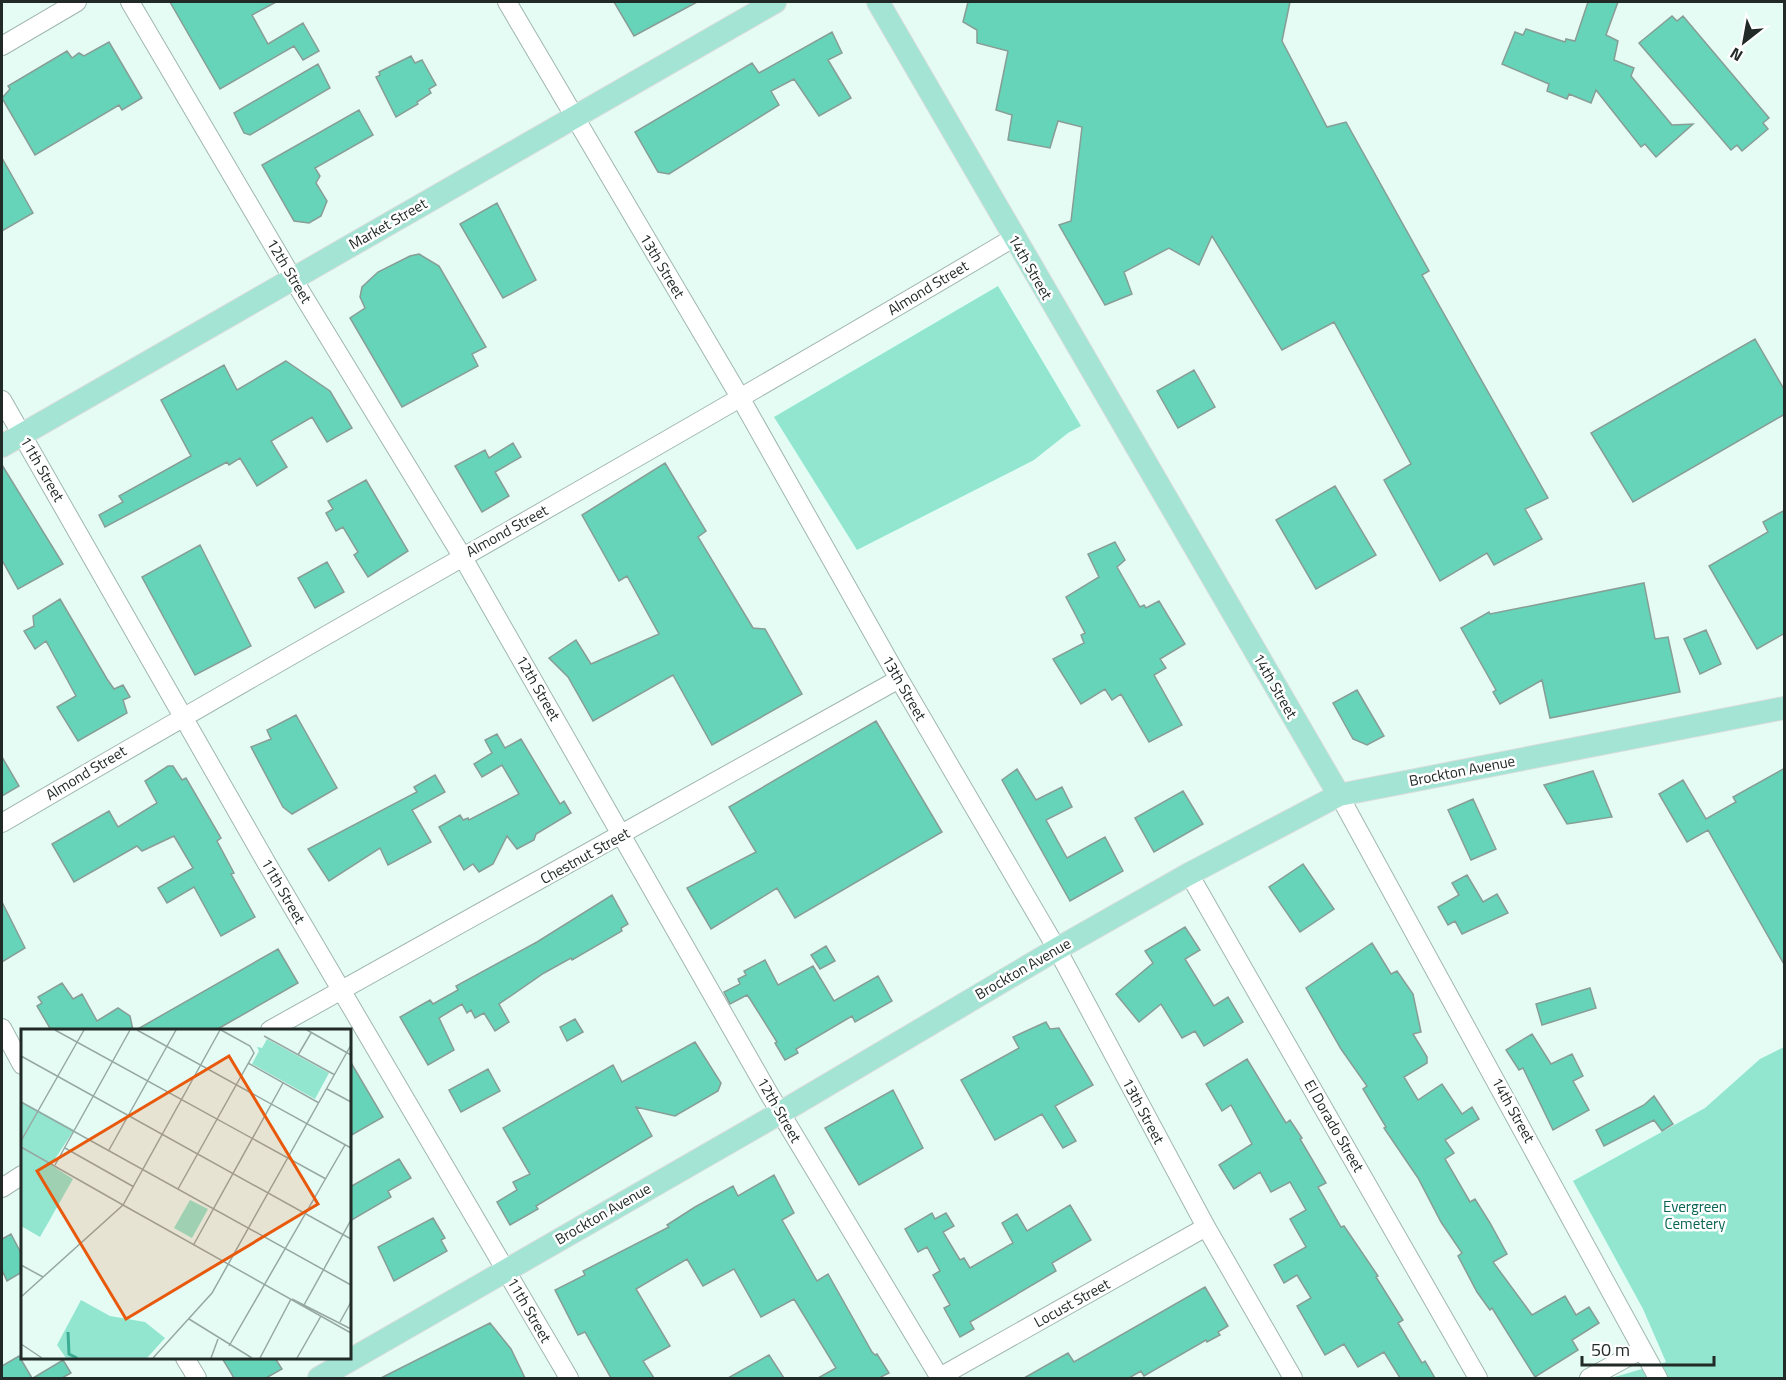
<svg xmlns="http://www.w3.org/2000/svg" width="1786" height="1380" font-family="'Titillium Web',sans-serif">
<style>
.green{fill:#92e6cf}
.building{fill:#66d4b9;stroke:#879d96;stroke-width:1.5}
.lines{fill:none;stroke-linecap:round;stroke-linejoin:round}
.minor-casing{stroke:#a0b7b0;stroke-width:20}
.major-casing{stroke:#dbdddc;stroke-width:24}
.minor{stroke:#fff;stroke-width:18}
.major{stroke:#a3e4d4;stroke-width:22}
.labels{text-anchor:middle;stroke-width:5;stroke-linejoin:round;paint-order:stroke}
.street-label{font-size:15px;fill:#212a27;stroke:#fff}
.park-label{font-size:15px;fill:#076553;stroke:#fff}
.inset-river{fill:none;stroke:#3aad93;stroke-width:3}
.inset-road{fill:none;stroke:#97a8a3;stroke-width:1.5}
.view{fill:#e8590c;fill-opacity:0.15;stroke:#e8590c;stroke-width:3}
.inset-edge{fill:none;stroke:#212a27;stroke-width:3}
</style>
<rect width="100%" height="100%" fill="#e5fcf5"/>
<path class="green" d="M998,286L1081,426L1068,433L1034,460L857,550L774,417Z
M1784,1047V1378H1611L1666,1362L1643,1309L1573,1181L1705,1108L1760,1059Z"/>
<path class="building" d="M170,2H276L252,15L268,44L303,23L319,51L303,60L294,46L220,89Z
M614,2H697L634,36Z
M968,2H1290L1282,41L1327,127L1346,122L1429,271L1422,275L1548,498L1525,509L1542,539L1494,565L1487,553L1440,581L1384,480L1411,464L1334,322L1282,350L1212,236L1199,265L1169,248L1124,272L1132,294L1105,305L1059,225L1071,221L1082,127L1058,121L1050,148L1008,140L1012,115L996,110L1008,51L977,43V30L963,22Z
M1588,2H1618L1606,35L1618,41L1614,60L1634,68L1631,76L1672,125L1693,124L1656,157L1645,144L1641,147L1596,90L1591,103L1569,94L1567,99L1547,91L1549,84L1502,64L1515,32L1523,35L1526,29L1565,42L1566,39L1575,41Z
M1672,16L1677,21L1683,16L1769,118L1763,123L1768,129L1742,151L1737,145L1731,150L1639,43Z
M832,32L842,53L828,60L851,98L819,116L794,79L771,91L779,105L669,174L658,172L635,132L752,63L759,73Z
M109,42L142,98L122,110L119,105L35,155L2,98L10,89L8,86L67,51L72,58L79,53L84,56Z
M411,56L415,63L422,60L436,85L429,89L431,93L417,102L418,104L396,117L376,77L380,75L379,72Z
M318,64L330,88L250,135L244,133L234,113Z
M359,110L373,135L315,168L320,176L316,183L327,201L321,216L309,223L294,221L262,165Z
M2,158L33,213L2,231Z
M497,203L536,280L503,298L460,224Z
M419,254L439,266L486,347L472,354L478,366L402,407L350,318L365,308L360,297L362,287L378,272L410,256Z
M1755,339L1785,391V414L1633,502L1591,433Z
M286,361L330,391L352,428L327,442L312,417L271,441L287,467L257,486L240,458L229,465L227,462L105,527L99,515L123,502L119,496L191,456L161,400L224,365L237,390Z
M1194,370L1215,407L1178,428L1157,391Z
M513,443L521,457L495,472L509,496L482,512L455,466L485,450L489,458Z
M665,463L706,531L698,537L753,628L765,629L802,694L712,745L673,675L593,721L568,677L549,658L576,640L591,664L659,634L627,576L619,581L582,515Z
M2,465L63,564L18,589L2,560Z
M366,480L408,551L368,577L354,555L358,552L343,527L336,531L326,513L333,509L328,501Z
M1335,486L1376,555L1316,589L1276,520Z
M1785,510V633L1757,649L1709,566L1768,532L1763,522Z
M1115,542L1125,560L1117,567L1140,607L1144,605L1146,608L1159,601L1185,644L1160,659L1166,668L1154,675L1182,725L1149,742L1121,694L1112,700L1105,689L1081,704L1053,659L1084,643L1081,635L1085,633L1066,597L1099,577L1088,554Z
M200,545L251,646L195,675L142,577Z
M327,562L344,592L315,608L298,578Z
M1644,583L1655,639L1668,637L1680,692L1550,718L1542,680L1500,704L1493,692L1496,690L1461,628L1489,612L1490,614Z
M60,599L107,679L114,689L123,685L130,697L123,700L127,713L78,741L57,707L76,696L46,641L35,649L24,631L34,626L33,616Z
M1706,630L1721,664L1700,674L1684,639Z
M1357,690L1384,736L1367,745L1353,739L1333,703Z
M296,715L337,788L292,814L283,807L251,747L271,739L267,730Z
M876,721L942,832L795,918L777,888L711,929L687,888L756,852L729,807Z
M497,734L505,748L521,739L560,804L564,801L571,813L536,834L534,840L517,849L507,836L493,864L479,872L473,864L464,870L439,827L460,815L463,820L468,818L469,820L519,794L502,765L482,777L474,764L492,753L485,740Z
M2,757L19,786L2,796Z
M168,766H173L182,780L186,778L221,838L217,841L234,873L231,874L255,917L221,936L194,887L167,903L158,888L193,868L174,836L142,851L137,846L74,882L52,844L109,811L118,827L157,803L145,781Z
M1785,768V966L1708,830L1687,842L1659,794L1683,780L1706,819L1736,802L1733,797Z
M1017,769L1036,800L1062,787L1072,807L1046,820L1067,858L1105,837L1123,871L1070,901L1002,780Z
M1593,771L1612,817L1567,824L1544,785Z
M435,775L445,792L412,810L431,842L388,865L380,848L329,881L308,849L417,792L414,787Z
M1183,791L1203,824L1154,852L1135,818Z
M1473,799L1496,849L1471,860L1448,810Z
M1303,864L1334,909L1300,932L1269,887Z
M1467,875L1483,902L1497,894L1508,913L1462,934L1455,921L1448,925L1438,907L1459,895L1452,883Z
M612,895L628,924L621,928L622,931L572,960L571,958L544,973L499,1004L509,1022L495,1031L484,1013L475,1018L471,1010L467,1013L462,1004L439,1018L454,1050L428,1065L400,1017L430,1000L433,1004L458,990L456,986L537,942Z
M2,902L25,948L2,962Z
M1185,927L1200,950L1185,959L1214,1006L1228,997L1243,1022L1204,1046L1195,1031L1182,1038L1161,1004L1139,1022L1116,994L1153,963L1145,951Z
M1372,943L1391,974L1397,971L1413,994L1421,1032L1413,1034L1427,1057V1063L1404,1077L1418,1100L1442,1084L1462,1114L1472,1107L1479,1119L1445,1140L1454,1153L1445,1159L1470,1202L1475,1199L1490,1223L1507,1254L1493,1262L1532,1315L1565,1296L1576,1315L1589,1307L1599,1323L1572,1340L1578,1350L1535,1377L1492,1308L1490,1310L1477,1292L1458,1256L1462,1253L1441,1222L1418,1178L1384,1128L1386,1127L1363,1089L1367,1086L1341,1049L1306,988Z
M826,946L835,961L820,969L811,955Z
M278,949L298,983L216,1030H136Z
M765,960L778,985L813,966L834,1001L878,976L892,1001L855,1022L852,1016L796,1049L798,1053L785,1060L775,1043L777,1042L750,999L747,995L730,1004L724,992L740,984L738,979L746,975L744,971Z
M62,983L73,999L82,994L97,1021L118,1008L130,1016L133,1030H51L37,1006L42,1003L38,997Z
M1590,988L1596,1008L1542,1025L1536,1004Z
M575,1019L583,1032L567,1041L560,1027Z
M1046,1022L1050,1029L1059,1028L1093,1085L1055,1106L1076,1141L1063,1148L1042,1114L995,1140L961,1080L1019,1048L1013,1037Z
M1532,1034L1551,1064L1572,1054L1583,1076L1573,1081L1589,1110L1553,1130L1523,1068L1519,1070L1506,1050Z
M695,1042L721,1083L718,1091L675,1116L636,1107L652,1136L536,1206L538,1209L510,1225L497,1202L517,1190L513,1182L530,1174L503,1128L613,1065L622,1082Z
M1247,1059L1286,1123L1290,1120L1302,1138L1300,1139L1326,1183L1318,1187L1341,1227L1344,1226L1378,1276L1376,1277L1403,1320L1398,1323L1422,1363L1425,1361L1435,1378H1400L1384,1352L1358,1367L1344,1344L1325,1355L1297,1306L1311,1298L1297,1275L1284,1283L1274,1265L1306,1247L1290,1219L1306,1210L1290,1182L1271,1192L1260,1172L1234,1189L1219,1165L1252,1144L1231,1105L1222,1111L1206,1084Z
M350,1061L383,1117L350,1136Z
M488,1069L500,1091L461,1112L449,1090Z
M893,1090L923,1148L859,1185L825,1128Z
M1654,1096L1673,1124L1662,1131L1654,1120L1604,1146L1596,1130L1644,1105Z
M399,1159L411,1178L388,1191L391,1197L350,1221V1187Z
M774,1175L794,1213L782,1220L817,1281L828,1274L872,1352L875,1355L877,1354L889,1373L879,1378H818L836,1368L794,1299L761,1317L734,1269L703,1286L687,1259L636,1289L670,1346L643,1361L654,1378H611L585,1332L578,1335L555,1290L585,1275L583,1271L669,1227L667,1225L695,1207L733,1186L738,1196Z
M1070,1205L1091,1240L1052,1263L1056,1271L970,1322L974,1329L960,1337L944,1308L950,1305L933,1275L940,1271L927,1247L918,1252L905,1229L932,1213L935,1219L946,1213L954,1226L943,1232L960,1260L964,1258L970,1268L1013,1243L1002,1223L1017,1214L1027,1231Z
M433,1218L445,1238L441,1240L447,1251L394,1281L378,1247Z
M11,1234L22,1255V1272L7,1281L2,1270V1239Z
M1205,1287L1228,1326L1218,1332L1220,1335L1207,1342L1206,1340L1144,1376L1141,1371L1129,1378H1024L1068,1353L1074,1362Z
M490,1323L511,1349L525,1378H381Z
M769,1355L784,1378H728Z
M19,1356L32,1378H2V1366Z
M222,1358H275L282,1369L266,1378H234Z
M63,1360L71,1373L62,1378H33Z"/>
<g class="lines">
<g class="minor-casing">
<path id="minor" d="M130,2L293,279L462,556L768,1092L940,1378
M507,2L741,399L899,679L1057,949L1206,1227L1293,1378
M2,46L77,2
M2,400L266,862L569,1378
M1339,795L1658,1378
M2,823C337,626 678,438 1013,238
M1189,874L1478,1378
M2,1028L22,1065
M270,1030L899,679
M2,1188L22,1175
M185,1358L197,1378
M938,1378L1206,1227
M1589,1378L1641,1350"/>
</g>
<g class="major-casing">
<path id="major" d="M878,2L1339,795
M2,446L775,2
M319,1378L780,1113L1057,949L1189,874L1339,795L1784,708"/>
</g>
<use href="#minor" class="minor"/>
<use href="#major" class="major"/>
</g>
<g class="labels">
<g class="street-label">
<text transform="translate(388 224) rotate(-30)" y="5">Market Street</text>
<text transform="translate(662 266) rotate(59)" y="5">13th Street</text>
<text transform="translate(1030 267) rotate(60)" y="5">14th Street</text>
<text transform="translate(289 271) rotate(59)" y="5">12th Street</text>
<text transform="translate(928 288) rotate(-31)" y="5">Almond Street</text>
<text transform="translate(42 469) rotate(60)" y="5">11th Street</text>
<text transform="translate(507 531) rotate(-29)" y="5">Almond Street</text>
<text transform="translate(1275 686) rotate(60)" y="5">14th Street</text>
<text transform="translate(538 688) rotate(60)" y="5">12th Street</text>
<text transform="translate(904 688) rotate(60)" y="5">13th Street</text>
<text transform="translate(1462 771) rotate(-11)" y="5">Brockton Avenue</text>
<text transform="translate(86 773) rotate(-31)" y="5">Almond Street</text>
<text transform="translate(585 856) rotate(-29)" y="5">Chestnut Street</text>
<text transform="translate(283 891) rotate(60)" y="5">11th Street</text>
<text transform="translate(1023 969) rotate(-30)" y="5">Brockton Avenue</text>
<text transform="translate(779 1110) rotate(60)" y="5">12th Street</text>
<text transform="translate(1513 1110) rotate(61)" y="5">14th Street</text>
<text transform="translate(1143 1111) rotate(62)" y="5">13th Street</text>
<text transform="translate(1334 1126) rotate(60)" y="5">El Dorado Street</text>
<text transform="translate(603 1214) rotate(-30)" y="5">Brockton Avenue</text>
<text transform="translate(1072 1303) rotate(-29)" y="5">Locust Street</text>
<text transform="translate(529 1310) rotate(60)" y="5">11th Street</text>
</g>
<g class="park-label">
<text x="1695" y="1212">Evergreen<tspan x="1695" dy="17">Cemetery</tspan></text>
</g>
</g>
<g transform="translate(21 1029)">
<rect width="330" height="330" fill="#e5fcf5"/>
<path d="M246,10L308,44L294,70L231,35L238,22L236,18L241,19ZM0,72L53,101L30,136L52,150L19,208L0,197ZM169,171L187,180L171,209L153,199ZM60,271L89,287L124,293L144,309L126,329H45L36,316Z" fill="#92e6cf"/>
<path class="inset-river" d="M47,303L48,325L56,329"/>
<path class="inset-road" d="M34,1L305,150M116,1L330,119M286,1L330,26M243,7L314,46M277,26L290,4M0,27L330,210M227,34L298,74M306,60L330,73M0,73L330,256M0,112L63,1M0,118L102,176M44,119L113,158M88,121L155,1M34,136L109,1M157,160L233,24L229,17L200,1M102,176L330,304M173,215L262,54M0,236L22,248M0,268L102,176L199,1M271,270L330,300M283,276L330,191M168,290L231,329M319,293L330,273M0,315L21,329M208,317L324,116M132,329L191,264L330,16M190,329L197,310M239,329L270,270M276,329L300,287"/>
<path class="view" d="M208,27L297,175L105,290L16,142Z"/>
<rect width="330" height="330" class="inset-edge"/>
</g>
<rect width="1786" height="1380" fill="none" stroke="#212a27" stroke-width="6"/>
<g transform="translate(1744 42) rotate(211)" stroke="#ffffff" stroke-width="4.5" paint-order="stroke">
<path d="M0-4.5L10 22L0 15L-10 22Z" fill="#212a27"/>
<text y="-9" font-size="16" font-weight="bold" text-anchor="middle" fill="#212a27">N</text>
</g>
<path d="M1582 1356v9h132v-9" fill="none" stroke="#212a27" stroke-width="3"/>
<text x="1591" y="1356" font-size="18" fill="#212a27" stroke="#ffffff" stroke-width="4.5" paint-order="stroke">50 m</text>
</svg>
